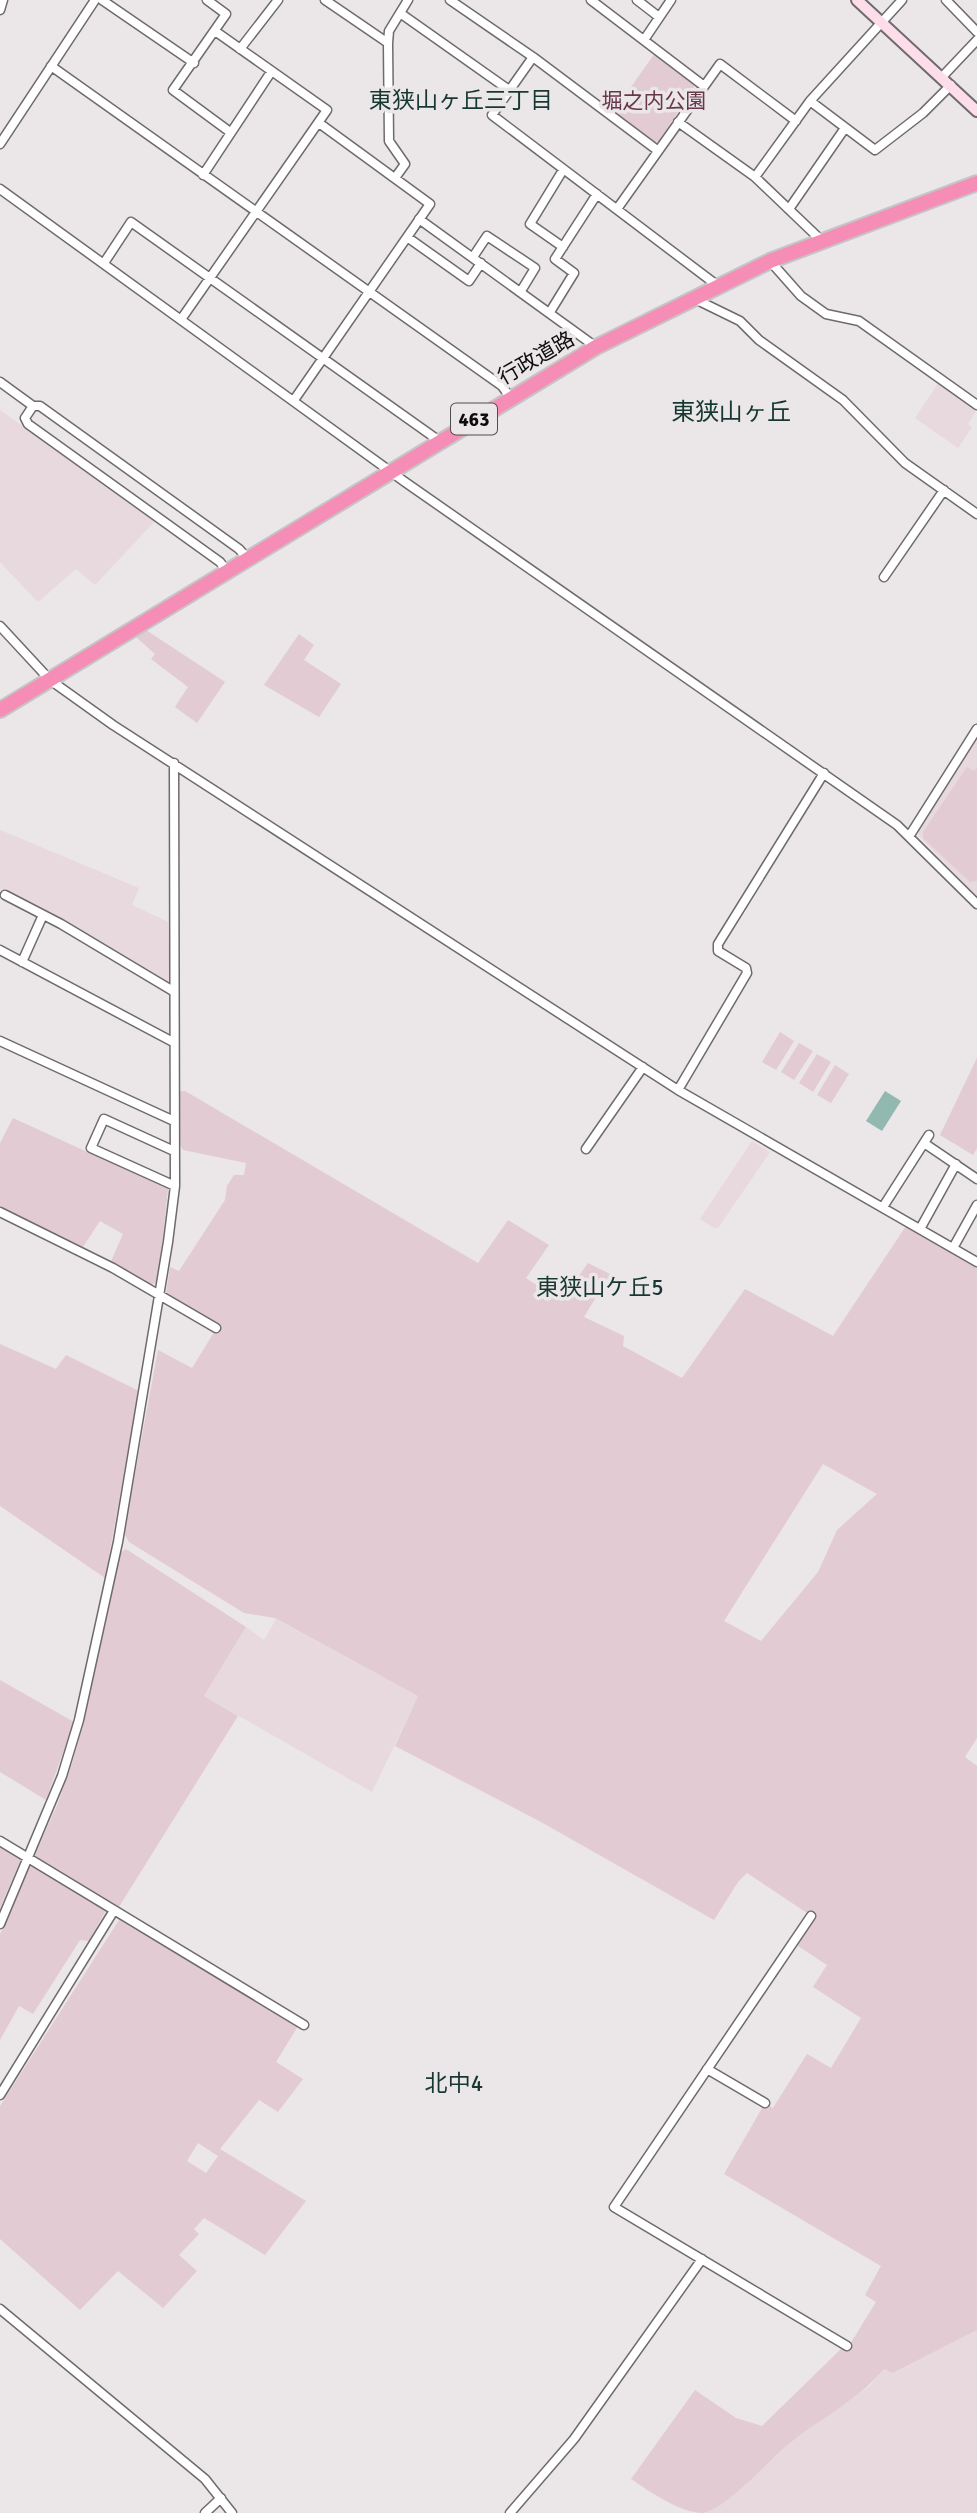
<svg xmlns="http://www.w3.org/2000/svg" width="977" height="2513" font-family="Signika,'Noto Sans JP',sans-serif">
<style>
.built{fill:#e7d9de}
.green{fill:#e2cbd3;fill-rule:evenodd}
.water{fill:#92b9b0}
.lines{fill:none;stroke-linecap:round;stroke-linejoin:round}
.street-casing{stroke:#6f6b6c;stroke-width:11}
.secondary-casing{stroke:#6f6b6c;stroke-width:14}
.highway-casing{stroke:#c5c5c5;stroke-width:18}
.street{stroke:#fff;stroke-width:8}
.secondary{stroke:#fcdde9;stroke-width:10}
.highway{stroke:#f68db6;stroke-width:14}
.labels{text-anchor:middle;stroke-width:7;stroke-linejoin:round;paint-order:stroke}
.shield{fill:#ebe6e8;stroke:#504d4e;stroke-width:2}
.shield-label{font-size:19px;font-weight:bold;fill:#0e0c0c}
.park-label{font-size:21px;fill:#67374a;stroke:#ebe6e8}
.street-label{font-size:21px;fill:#0e0c0c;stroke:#ebe6e8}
.neighbourhood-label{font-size:23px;fill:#173832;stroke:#ebe6e8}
.quarter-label{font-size:24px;fill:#173832;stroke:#ebe6e8}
</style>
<rect width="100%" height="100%" fill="#ebe6e8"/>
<path class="built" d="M939,382L977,409L968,424L972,427L958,448L915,418Z
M0,410L155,521L95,585L76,569L38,602L0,562Z
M977,738V897L919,836V830Z
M0,830L139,888L132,905L168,922L170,982L167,983L62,921L0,889Z
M752,1141L770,1152L718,1228H714L700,1219Z
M276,1619L418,1696L372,1792L204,1696L246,1627L264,1640Z
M977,2330V2513H703L741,2489L792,2441L870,2386L884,2369L894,2373Z"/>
<path class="green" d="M655,53L696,84L659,141L655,142L614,111Z
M146,630L225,682L197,723L175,707L188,687L151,659L155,654L136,637Z
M299,634L314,645L304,660L341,684L319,717L264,685Z
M967,767L974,771L977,767V881L970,882L923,838V832Z
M780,1032L794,1041L776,1070L762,1062Z
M799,1043L813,1051L794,1080L781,1072Z
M817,1054L831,1062L813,1092L799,1083Z
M977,1058V1148L973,1155L940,1135Z
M835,1065L849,1074L831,1103L817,1095Z
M179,1091H185L478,1263L508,1220L549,1245L526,1278L561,1301L588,1263L610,1274L584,1317L624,1336L623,1346L682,1378L745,1289L833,1336L906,1226L977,1266V1738L965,1757L977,1766V2330L893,2373L884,2369C860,2398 825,2416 795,2439C771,2457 731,2506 703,2513C680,2513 649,2491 631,2479L695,2390L736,2418L762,2426L843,2347L847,2349L876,2302L865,2295L881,2266L724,2174L765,2103L773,2108L807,2054L831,2068L861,2018L813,1987L827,1965L795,1944L813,1917L747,1873L738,1882L714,1920L541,1822L395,1746L418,1696L275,1618L244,1613L129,1542L124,1533L158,1350L192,1368L218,1326L166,1294L170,1267L179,1271L225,1200L227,1186L234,1175H244L246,1163L183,1150L180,1145ZM823,1464L877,1494L837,1530L818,1572L761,1641L724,1621Z
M13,1118L168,1189L158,1282L151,1285L111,1261L123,1234L100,1221L83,1247L0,1207V1143Z
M0,1344L56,1369L66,1355L139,1391L105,1578L0,1506Z
M126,1549L246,1627L204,1696L238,1716L117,1910L109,1905L89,1941L80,1940L33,2014L19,2006L0,2040V1934L58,1803L72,1763L86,1714L119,1554Z
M0,1680L74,1722L46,1800L0,1772Z
M0,1845L21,1859L0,1908Z
M119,1920L298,2026L276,2062L303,2079L278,2112L259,2100L220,2149L306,2201L265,2255L204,2218L194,2229L199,2234L179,2255L197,2271L163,2308L118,2271L80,2310L0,2239V2106ZM198,2143L218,2156L206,2173L187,2161Z"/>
<path class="water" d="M885,1091L901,1101L882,1131L866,1121Z"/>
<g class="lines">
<g class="street-casing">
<path id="street" d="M102,0L194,63
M207,0L226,14L173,90L230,132
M325,0L388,43
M450,0L533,57L657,150
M591,0L704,86
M637,0L659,17
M946,0L977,32
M0,10L3,0
M400,13L509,90
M644,40L671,0
M240,49L278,0
M533,57L492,115L718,286
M51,66L502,386L510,397
M942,77L977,40
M810,101L875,150L923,113L951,85
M678,122L755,177L823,242
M0,144L95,0
M203,175L271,72
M755,177L810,101L902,0
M395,178L405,164L389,141L388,43L389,31L408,0
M0,189L405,482L897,825L977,904
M617,209L720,64L796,121
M789,209L845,128
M419,219L596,347
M407,237L469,281L481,263
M563,247L530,224L563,170
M473,257L487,236L535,268L521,291
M770,261L801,296L826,314L859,321L977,405
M104,263L131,222L438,440
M695,299L740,321L759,340L843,400L905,463L977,514
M550,312L574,273L555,259L597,194
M182,318L327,110L215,31
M0,382L33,406H40L239,549L247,558
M294,400L430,204L319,123
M33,406L25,418L28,424L220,562L226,570
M884,577L944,490
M0,626L50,680L113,725L678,1090L977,1262
M910,835L977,729
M5,895L61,924L173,991
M0,950L173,1042
M22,962L43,915
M0,1041L174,1121
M678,1090L747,973L746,968L718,951V944L824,773
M924,1143L977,1179
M586,1149L643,1067
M174,1151L104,1119L91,1148L175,1186
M883,1207L929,1135
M0,1212L113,1268L216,1328
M920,1229L956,1164
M953,1248L977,1205
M0,1841L304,2025
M811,1916L614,2207L847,2346
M0,1924L62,1776L79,1720L118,1542L168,1242L175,1186L174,763
M707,2069L765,2103
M0,2095L113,1912
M0,2309L205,2479L232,2513
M205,2513L221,2498
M510,2513L574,2439L702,2259"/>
</g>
<g class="secondary-casing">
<path id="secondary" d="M857,0L977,111"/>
</g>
<g class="highway-casing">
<path id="highway" d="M0,710L596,347L770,261L977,183"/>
</g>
<use href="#street" class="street"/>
<use href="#secondary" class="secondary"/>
<use href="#highway" class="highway"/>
</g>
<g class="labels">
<rect class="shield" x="451" y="403.5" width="46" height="31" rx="5"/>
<g class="shield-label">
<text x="474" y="426">463</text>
</g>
<g class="park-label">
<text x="654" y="108">堀之内公園</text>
</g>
<g class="street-label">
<text transform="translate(536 358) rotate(-30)" y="7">行政道路</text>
</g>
<g class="neighbourhood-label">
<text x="461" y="108">東狭山ヶ丘三丁目</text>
<text x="600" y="1295">東狭山ケ丘5</text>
<text x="454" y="2091">北中4</text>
</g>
<g class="quarter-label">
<text x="731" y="420">東狭山ヶ丘</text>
</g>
</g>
</svg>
